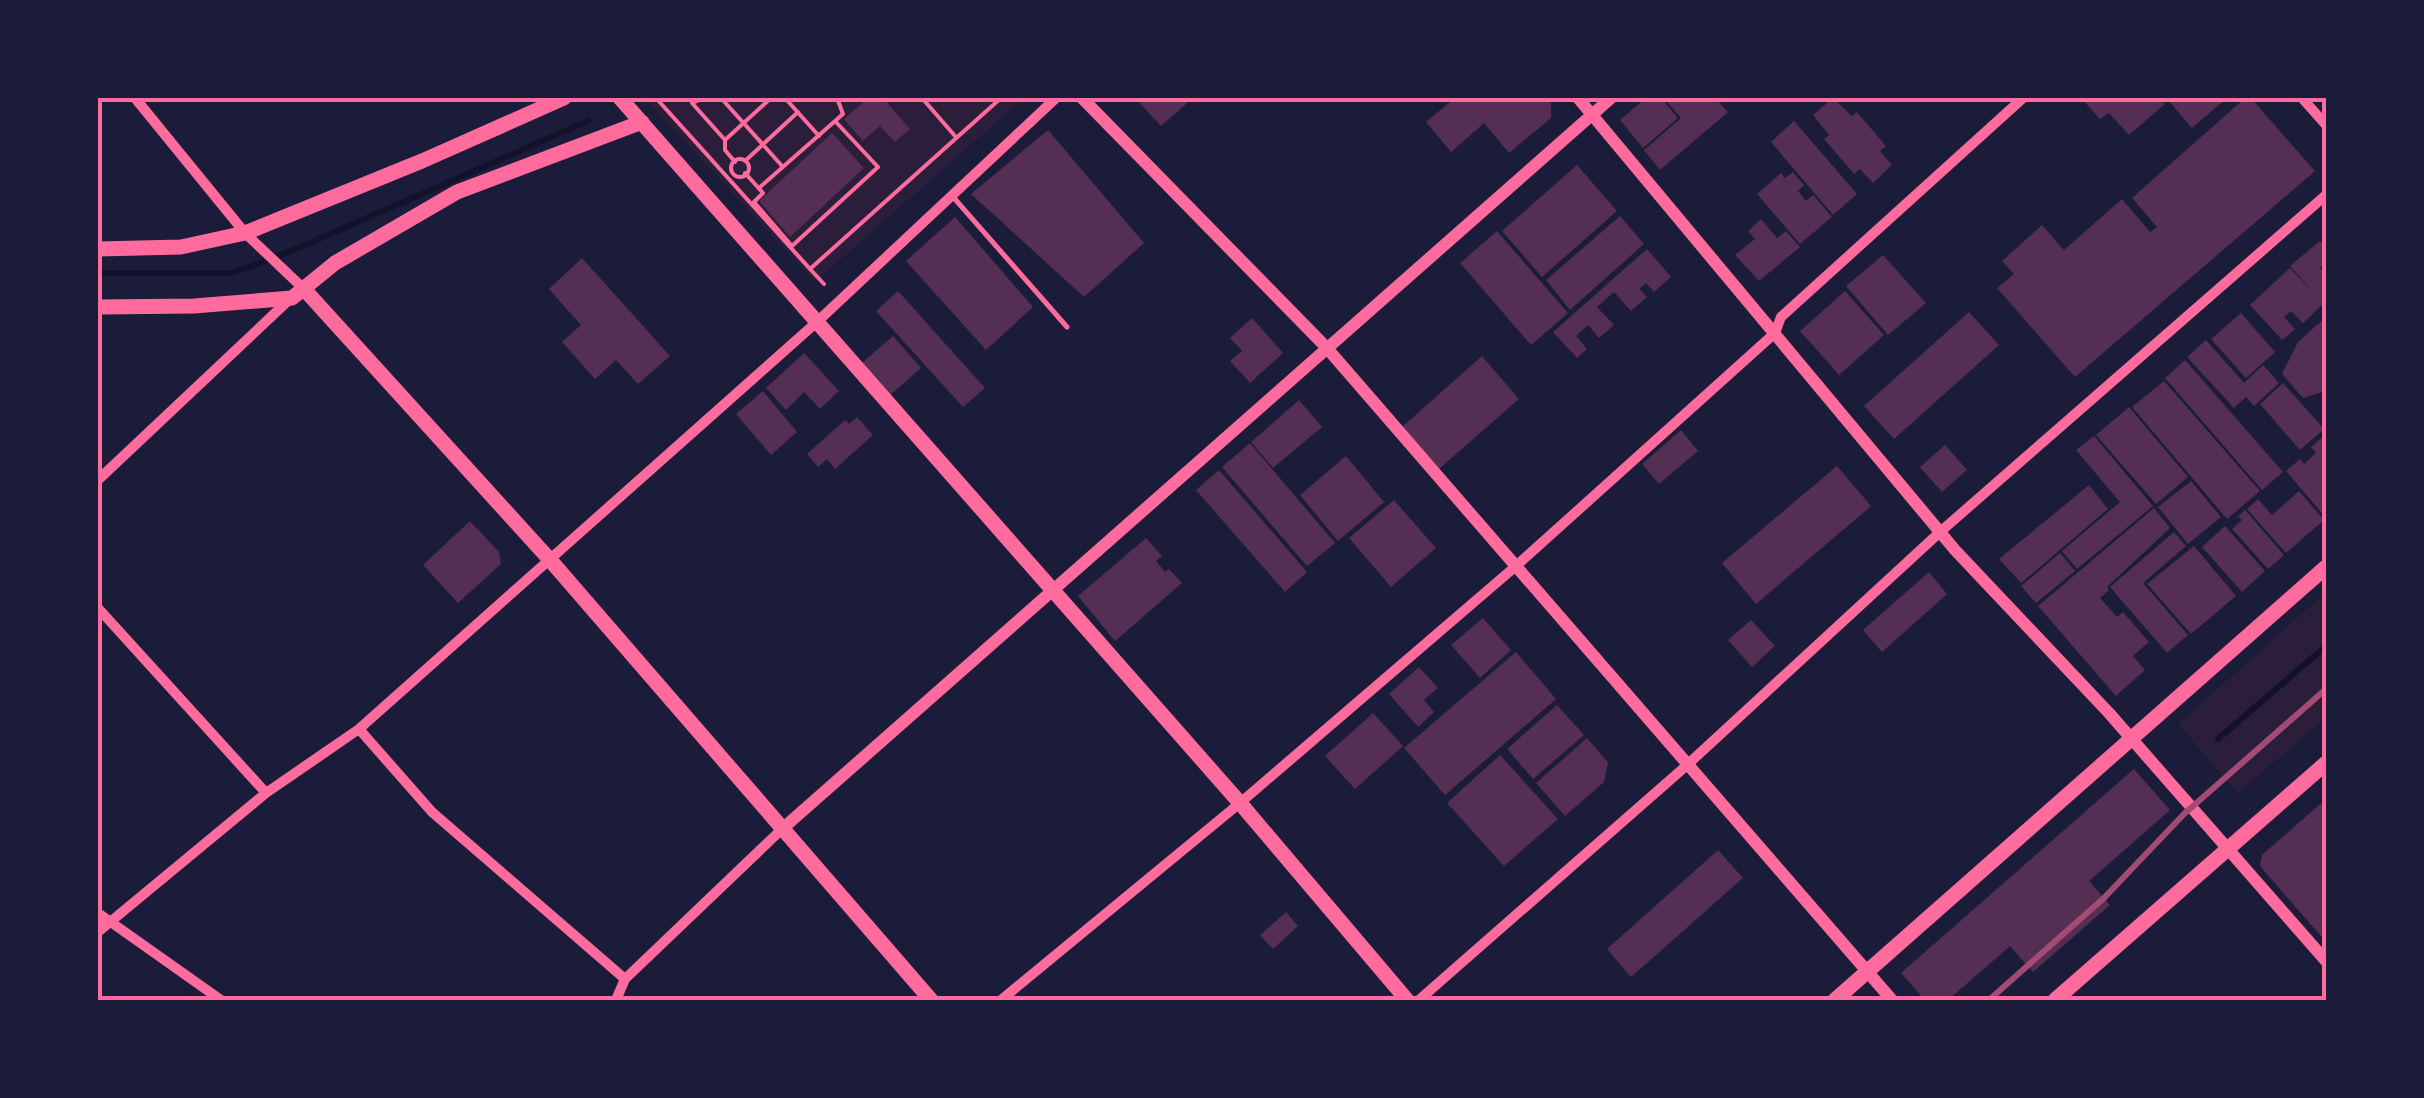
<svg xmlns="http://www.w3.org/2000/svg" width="2424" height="1098" font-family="'Exo 2',sans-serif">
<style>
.green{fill:#2a1e3b}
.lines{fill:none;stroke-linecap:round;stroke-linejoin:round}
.stream{stroke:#12122b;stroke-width:6}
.building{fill:#542f53}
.path{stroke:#ff6b9d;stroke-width:4}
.service{stroke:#ff6b9d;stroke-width:5}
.minor{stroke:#ff6b9d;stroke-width:10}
.tertiary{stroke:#ff6b9d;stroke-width:12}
.primary{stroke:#ff6b9d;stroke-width:15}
.rail{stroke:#a44b75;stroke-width:6}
.neatline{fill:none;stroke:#ff6b9d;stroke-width:4}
</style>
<rect width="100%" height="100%" fill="#1b1b3a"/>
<path class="green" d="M644,98H1024L815,282Z
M2326,592V718L2238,793L2178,724Z"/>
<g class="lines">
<path class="stream" d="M98,273H233L296,249L588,121
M2218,739L2326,646"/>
</g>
<path class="building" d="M868,98H883L910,129L895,142L880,126L863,141L844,119Z
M1135,98H1193L1161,126Z
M1455,98H1551V118L1509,153L1484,123L1451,152L1426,122Z
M1646,98H1661L1678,118L1643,148L1620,120Z
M1664,98H1715L1728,112L1660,170L1644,150L1681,118Z
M1833,98L1852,116L1857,112L1886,146L1880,151L1892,165L1873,183L1860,169L1854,174L1824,139L1829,135L1813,115Z
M2081,98H2160L2165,104L2129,135L2109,113L2100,119Z
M2173,98H2227L2192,128L2169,101Z
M2245,98H2251L2315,171L2075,377L1997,288L2014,274L2002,261L2042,225L2064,250L2122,199L2150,232L2157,227L2132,198Z
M1794,121L1857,194L1833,215L1771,142Z
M1048,130L1144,243L1084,297L971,194Z
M832,133L864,168L790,237L759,201Z
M1577,165L1617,211L1542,277L1502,231Z
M1793,172L1804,185L1798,191L1806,201L1813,195L1832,217L1800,244L1757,194L1781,173L1785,178Z
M1620,216L1644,244L1570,310L1546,280Z
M955,217L1033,307L986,350L906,261Z
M1761,219L1777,238L1786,231L1800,247L1759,281L1735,255L1755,239L1748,231Z
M1497,231L1568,313L1531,345L1460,263Z
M2320,241L2326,248V270L2323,265L2320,268L2326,275V307L2323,304L2303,323L2291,311L2284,317L2295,329L2282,340L2250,305L2290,268L2317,296L2290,266Z
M1647,249L1671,277L1654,292L1646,283L1639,289L1647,297L1631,311L1614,292L1597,307L1614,325L1599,338L1588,325L1576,336L1587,349L1577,358L1553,332Z
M1883,255L1926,303L1888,335L1846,286Z
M582,258L670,356L638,384L616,360L595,379L562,342L581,325L549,289Z
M898,291L985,388L963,407L876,311Z
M1845,291L1884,335L1839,375L1800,331Z
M1969,312L1999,345L1894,439L1864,406Z
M2241,313L2275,352L2246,378L2211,339Z
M2326,317V391L2303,398L2282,374L2298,342Z
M1252,318L1283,353L1250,383L1230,361L1242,351L1230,338Z
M893,336L921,368L889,396L862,363Z
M2206,340L2244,383L2263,365L2279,383L2254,406L2246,397L2234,408L2187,357Z
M804,353L839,391L820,409L804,392L786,410L766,388Z
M1482,356L1519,399L1439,469L1402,427Z
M2185,360L2283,472L2262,490L2165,378Z
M2164,381L2260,491L2227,519L2132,407Z
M2283,383L2324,429L2300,450L2260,404Z
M763,391L797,432L771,455L736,414Z
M1299,400L1322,427L1273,468L1251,442Z
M2129,407L2188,477L2156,504L2096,435Z
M857,417L873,435L835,469L827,459L818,467L807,454L845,420L849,424Z
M1681,430L1698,451L1659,484L1642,464Z
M2326,434V518L2286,471L2300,459L2304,464L2316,453L2311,447Z
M2094,436L2153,506L2077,569L2062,551L2120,502L2076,450Z
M1250,443L1335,543L1307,566L1222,467Z
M1945,445L1967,470L1942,492L1920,467Z
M1346,456L1384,502L1338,541L1300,495Z
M1837,466L1871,506L1756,604L1722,563Z
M1219,470L1307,572L1285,592L1196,490Z
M2191,481L2221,517L2188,544L2158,507Z
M2089,485L2108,509L2021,583L1999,559Z
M2299,491L2324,520L2286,553L2247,509L2258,499L2272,515Z
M1394,500L1436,548L1391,587L1349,538Z
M2154,508L2170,528L2107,587L2109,590L2100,598L2117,617L2123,612L2149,642L2133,656L2145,670L2116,696L2038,606Z
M2245,510L2284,555L2268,569L2232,529L2242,520L2238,516Z
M470,521L499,552L501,564L458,603L423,565Z
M2225,526L2265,571L2242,592L2202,547Z
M2174,532L2186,546L2143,583L2188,635L2167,653L2110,587Z
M1146,538L1162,556L1156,561L1165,572L1169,569L1182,583L1115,641L1078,596Z
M2194,546L2236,596L2191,634L2147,584Z
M2060,553L2075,571L2036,603L2021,586Z
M1929,572L1947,594L1882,652L1863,630Z
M1483,618L1511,650L1480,678L1451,645Z
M1751,620L1775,646L1752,667L1728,640Z
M1516,652L1556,699L1445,795L1404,748Z
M1419,667L1438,688L1424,700L1434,712L1418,727L1389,694Z
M1557,705L1584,735L1533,779L1507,749Z
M1373,713L1403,746L1355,789L1325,756Z
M1587,738L1608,762L1604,782L1565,816L1536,783Z
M1500,755L1558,819L1504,866L1447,803Z
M2134,769L2170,810L2089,881L2110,905L2033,972L2010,946L1948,1000H1925L1901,973Z
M2326,799V942L2260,866L2262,855Z
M1718,850L1743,878L1631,977L1607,949Z
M1286,912L1298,926L1273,949L1260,935Z"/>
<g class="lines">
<path class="path" d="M656,98L810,269L1001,98
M704,98L692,103L725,140V150L735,162
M721,98L783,167
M785,98L819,136
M922,98L955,136
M725,140L771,98
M731 168a9 9 0 1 1 18 0a9 9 0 1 1-18 0Z
M745,161L798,112
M745,173L763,193L754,202L792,246L878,167L835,121
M759,188L843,114L837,98
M810,269L824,284"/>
<path class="service" d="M954,198L1067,327"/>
<path class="minor" d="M135,98L245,233L304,289
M2302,98L2326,125
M98,480L290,299
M98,608L266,793
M359,729L432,812L625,979
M98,913L221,1000
M98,932L266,793L359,729L818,321L1056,98
M616,1000L625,979L781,830
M1001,1000L1240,803L1516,566L1775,333L1781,317L2023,98
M1419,1000L1686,766L1940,532L2326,195"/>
<path class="tertiary" d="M1082,98L1326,347L1892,1000
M1578,98L1955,550L2109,713L2326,961
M781,830L1611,98"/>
<path class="primary" d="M620,98L1240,803L1407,1000
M98,249L181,247L245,233L422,161L564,98
M304,289L551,561L931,1000
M98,307L194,306L292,298L335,263L457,192L642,122
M1835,1000L2326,567
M2055,1000L2326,763"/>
<path class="rail" d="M1989,1000L2104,898L2184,814L2326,689"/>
</g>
<rect width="2424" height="1098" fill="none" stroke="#1b1b3a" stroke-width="200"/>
<rect x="100" y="100" width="2224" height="898" class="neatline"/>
</svg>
